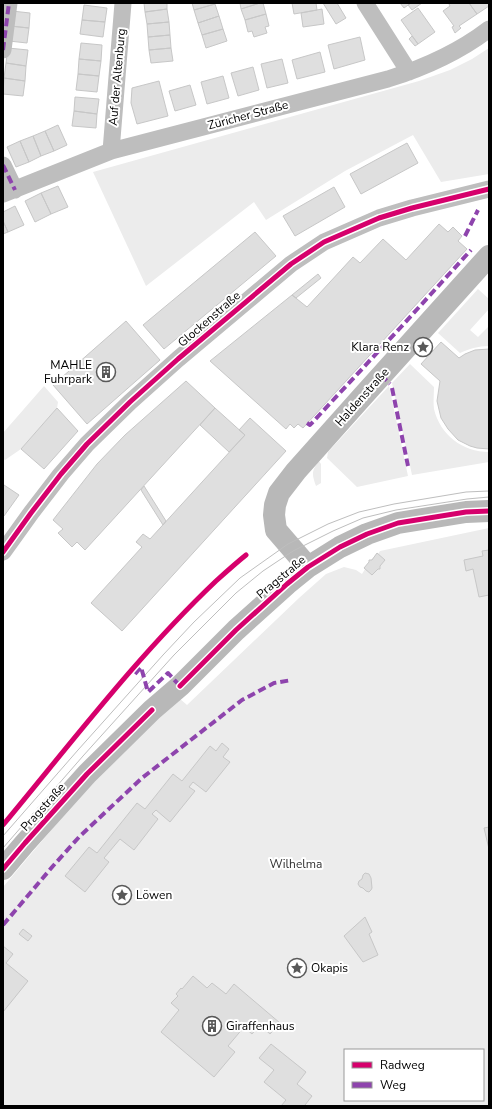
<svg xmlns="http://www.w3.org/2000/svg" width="492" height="1109" font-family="'Nunito Sans',sans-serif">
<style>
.green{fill:#ececec;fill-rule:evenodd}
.building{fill:#dfdfdf;stroke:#c7c7c7}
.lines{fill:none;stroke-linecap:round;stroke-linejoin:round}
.street{stroke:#bebebe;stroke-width:17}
.secondary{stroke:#b8b8b8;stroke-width:22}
.tram{stroke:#bebebe;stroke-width:1}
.quiet{stroke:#8e44ad;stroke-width:4;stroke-dasharray:8 4;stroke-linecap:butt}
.cycleway-casing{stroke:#fff;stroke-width:8}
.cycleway{stroke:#d6006c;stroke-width:5}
.labels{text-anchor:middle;stroke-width:4;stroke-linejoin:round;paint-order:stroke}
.street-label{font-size:12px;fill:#000;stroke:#fff}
.poi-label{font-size:12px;fill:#000;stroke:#fff;text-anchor:start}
.park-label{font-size:12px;fill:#333;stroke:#fff}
</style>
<rect width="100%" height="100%" fill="#fff"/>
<path class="green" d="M489,48V174L441,182L413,135L345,171L266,220L254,202L146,286L93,172L419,81L450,70L472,59Z
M478,289L489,299V309L470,330L478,337L489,326V346C478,346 469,349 460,353L438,333Z
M410,364L434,387C434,394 433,401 434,409C440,435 463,452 489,452V462L412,475L392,383Z
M44,386L58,402L57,408L21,449L5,460L3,459V433Z
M389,386L408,476L357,487L327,458L328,452Z
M319,461L321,464V483L316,486C312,475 311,471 319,461Z
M489,528V1106H3V887L81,795L99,776L179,698L187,705L299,598L326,574L344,567L356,570L362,574L365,569L364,568L370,562L372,561L371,560L377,553L378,554L380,551ZM345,1050H483V1100H345Z"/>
<path class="building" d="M144,3H167V9L145,12Z
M192,3H215V4L194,10Z
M240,3H260L241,9Z
M260,3H263L266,14L245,20L241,9Z
M292,3H316L317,10L294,14Z
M323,3H337L346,18L336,24Z
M400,3H411L404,8Z
M411,3H422L412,10L408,5Z
M451,3H469L477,14L459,26L461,28L455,33L452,27L454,26L443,11L450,6L449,4Z
M469,3H489V6L477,14Z
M215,4L219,16L198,23L194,10Z
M84,5L107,8L105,22L82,20Z
M418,8L435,32L418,44L401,20Z
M167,9L169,22L147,24L145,12Z
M322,9L324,24L303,27L301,13Z
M12,11L30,13L29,28L10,26Z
M266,14L269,26L265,27L267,33L254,37L252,31L248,32L245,20Z
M219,16L223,29L202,35L198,23Z
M82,20L105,22L103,37L80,34Z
M169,22L170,35L148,37L147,24Z
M10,26L29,28L27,43L9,41Z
M223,29L227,41L206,48L202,35Z
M170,35L171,48L149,50L148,37Z
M412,36L418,44L415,46L409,39Z
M360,37L365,60L334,69L328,45Z
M81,43L102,45L101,61L79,59Z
M8,48L28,50L26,66L6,63Z
M171,48L173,61L151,63L149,50Z
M320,52L325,72L297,79L292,60Z
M79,59L101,61L99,76L78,74Z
M282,59L288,83L267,88L261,64Z
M6,63L26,66L25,81L4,78Z
M253,67L259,90L238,96L231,73Z
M78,74L99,76L97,92L76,90Z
M223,76L229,98L207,104L201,82Z
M4,78L25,81L23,96L3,94Z
M159,81L168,116L137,124L131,103L132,88Z
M190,85L196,105L175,111L169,91Z
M75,97L99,99L97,114L74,111Z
M74,111L97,114L96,128L72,126Z
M58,125L67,145L54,151L45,131Z
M45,131L54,151L41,156L33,136Z
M33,136L41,156L29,162L20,141Z
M20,141L29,162L16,167L7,147Z
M407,143L418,163L361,194L350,174Z
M58,186L68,207L51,214L41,193Z
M334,187L345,207L295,236L283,216Z
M41,193L51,214L35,222L25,201Z
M15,206L24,225L8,232L3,221V212Z
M3,221L8,232L3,234Z
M439,224L448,232L453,227L462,236L458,241L467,249L303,428L298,424L294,428L290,424L286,429L210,361L292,295L307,307L353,257L360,263L383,239L406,260Z
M255,232L276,256L164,349L143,325Z
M318,274L321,278L296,298L292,295Z
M126,321L160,360L87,424L53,385Z
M441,342L459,358L465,354L475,350L489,349V449L477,448L470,446L458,440L448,429L441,418L437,401L440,381L421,364Z
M186,381L215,408L85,550L77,542L72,547L58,533L63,529L53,520L97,464L125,435Z
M57,408L78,431L44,469L21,449Z
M215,408L245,435L229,452L200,425Z
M250,418L286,451L122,631L91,603L142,547L136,542L143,534L150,539L245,435L239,430Z
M4,485L19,495L4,516L3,515V486Z
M144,486L166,521L163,525L141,490Z
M489,550V595L479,597L473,569L466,571L464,560L483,556L482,551Z
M377,553L385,560L380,566V569H378L372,575L364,568L369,562V560H372Z
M222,743L229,749L223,757L230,762L206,792L193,782L189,787L195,791L170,822L156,810L152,814L158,819L134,850L120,839L104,858L109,862L85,892L65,876L89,847L97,853L137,803L145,809L173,774L182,781L210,746L216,751Z
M489,827V849L484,828Z
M365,873L369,874L371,878L372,888L371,890L369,892L366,891L363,888L360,887L358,884L359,881L362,879L363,875Z
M365,917L372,932L369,934L378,955L363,962L344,936Z
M23,929L32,936L28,941L19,934Z
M3,946L13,954L6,963L28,981L3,1012Z
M193,976L207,988L212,983L226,994L234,984L280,1023L270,1034L260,1025L252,1034L244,1027L228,1046L235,1052L214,1077L161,1032L179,1010L171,1003L178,996L176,994L181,988L182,989Z
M271,1044L306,1072L297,1084L312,1096L305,1105L306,1106H281L286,1100L264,1082L274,1070L259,1058Z"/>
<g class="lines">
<path class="street" d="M365,3L409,72
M3,50L9,3
M111,151L123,3
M3,165L15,190
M3,194L111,151L388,79C423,68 459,52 489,29
M3,552L31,513L61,474L87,444L130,402L178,359L291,264L324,242L379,218L412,208L489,189"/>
<path class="secondary" d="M308,567L276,530L274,515L275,505L279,493L296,471L362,397L489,256
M3,869L25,843L87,774L152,710L180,686L236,630L287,584L308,567L340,547L367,534L398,523L466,512L489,511"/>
<path class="tram" d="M3,836L78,750L163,655L194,622L240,578L288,544L328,524L359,512L394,504L466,492L489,491
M3,848L83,756L174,655L236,593L263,571L293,551L333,531L363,518L396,510L467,499L489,497"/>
<path class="quiet" d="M3,50L9,3
M3,165L15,190
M465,236L478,210
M381,375L390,384
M392,388L408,466
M307,423L310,425L401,327L471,250
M135,674L141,667L148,692L168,673L180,686
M3,925L53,866L80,836L142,778L242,700L274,683L292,680"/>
<g class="cycleway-casing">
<path id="cycleway" d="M3,552L31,513L61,474L87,444L130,402L178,359L291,264L324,242L379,218L412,208L489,189
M180,686L236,630L287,584L308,567L340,547L367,534L398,523L466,512L489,511
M3,825C72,742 138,655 216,581C226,572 236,563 246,555
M3,869L25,843L87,774L152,710"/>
</g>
<use href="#cycleway" class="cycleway"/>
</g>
<defs>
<g id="sight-ring" transform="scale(1)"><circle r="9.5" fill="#fff" stroke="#595959" stroke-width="1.5"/><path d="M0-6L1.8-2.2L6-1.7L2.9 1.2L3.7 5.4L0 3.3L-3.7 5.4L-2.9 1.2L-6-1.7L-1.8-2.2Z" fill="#595959"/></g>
<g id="building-ring" transform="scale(1)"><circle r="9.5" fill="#fff" stroke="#595959" stroke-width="1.5"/><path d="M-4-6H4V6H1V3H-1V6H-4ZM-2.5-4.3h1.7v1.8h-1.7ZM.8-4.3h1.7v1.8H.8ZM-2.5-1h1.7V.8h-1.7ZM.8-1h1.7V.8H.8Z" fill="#595959"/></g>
</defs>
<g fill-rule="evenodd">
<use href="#sight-ring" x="423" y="347"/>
<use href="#building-ring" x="106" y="372"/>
<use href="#sight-ring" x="122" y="895"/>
<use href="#sight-ring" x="297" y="968"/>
<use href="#building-ring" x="212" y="1026"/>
</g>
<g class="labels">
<g class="street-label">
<text transform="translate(117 77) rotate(-85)" y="4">Auf der Altenburg</text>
<text transform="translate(248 115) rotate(-15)" y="4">Züricher Straße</text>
<text transform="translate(209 319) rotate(-41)" y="4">Glockenstraße</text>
<text transform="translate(362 397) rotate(-48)" y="4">Haldenstraße</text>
<text transform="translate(281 577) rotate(-40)" y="4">Pragstraße</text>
<text transform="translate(43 807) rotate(-48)" y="4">Pragstraße</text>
</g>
<g class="poi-label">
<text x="409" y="351" text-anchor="end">Klara Renz</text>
<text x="92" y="369" text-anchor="end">MAHLE<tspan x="92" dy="14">Fuhrpark</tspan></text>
<text x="136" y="899">Löwen</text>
<text x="311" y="972">Okapis</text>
<text x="226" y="1030">Giraffenhaus</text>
</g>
<g class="park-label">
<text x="296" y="868">Wilhelma</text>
</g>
</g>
<rect width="492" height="1109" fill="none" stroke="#000000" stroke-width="8"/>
<rect x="344" y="1049" width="140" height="52" fill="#ffffff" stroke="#999999"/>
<rect x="352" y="1062" width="20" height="6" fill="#d6006c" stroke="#999999"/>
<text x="380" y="1069" font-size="12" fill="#000000">Radweg</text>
<rect x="352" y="1082" width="20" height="6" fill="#8e44ad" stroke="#999999"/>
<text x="380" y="1089" font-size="12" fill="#000000">Weg</text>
</svg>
